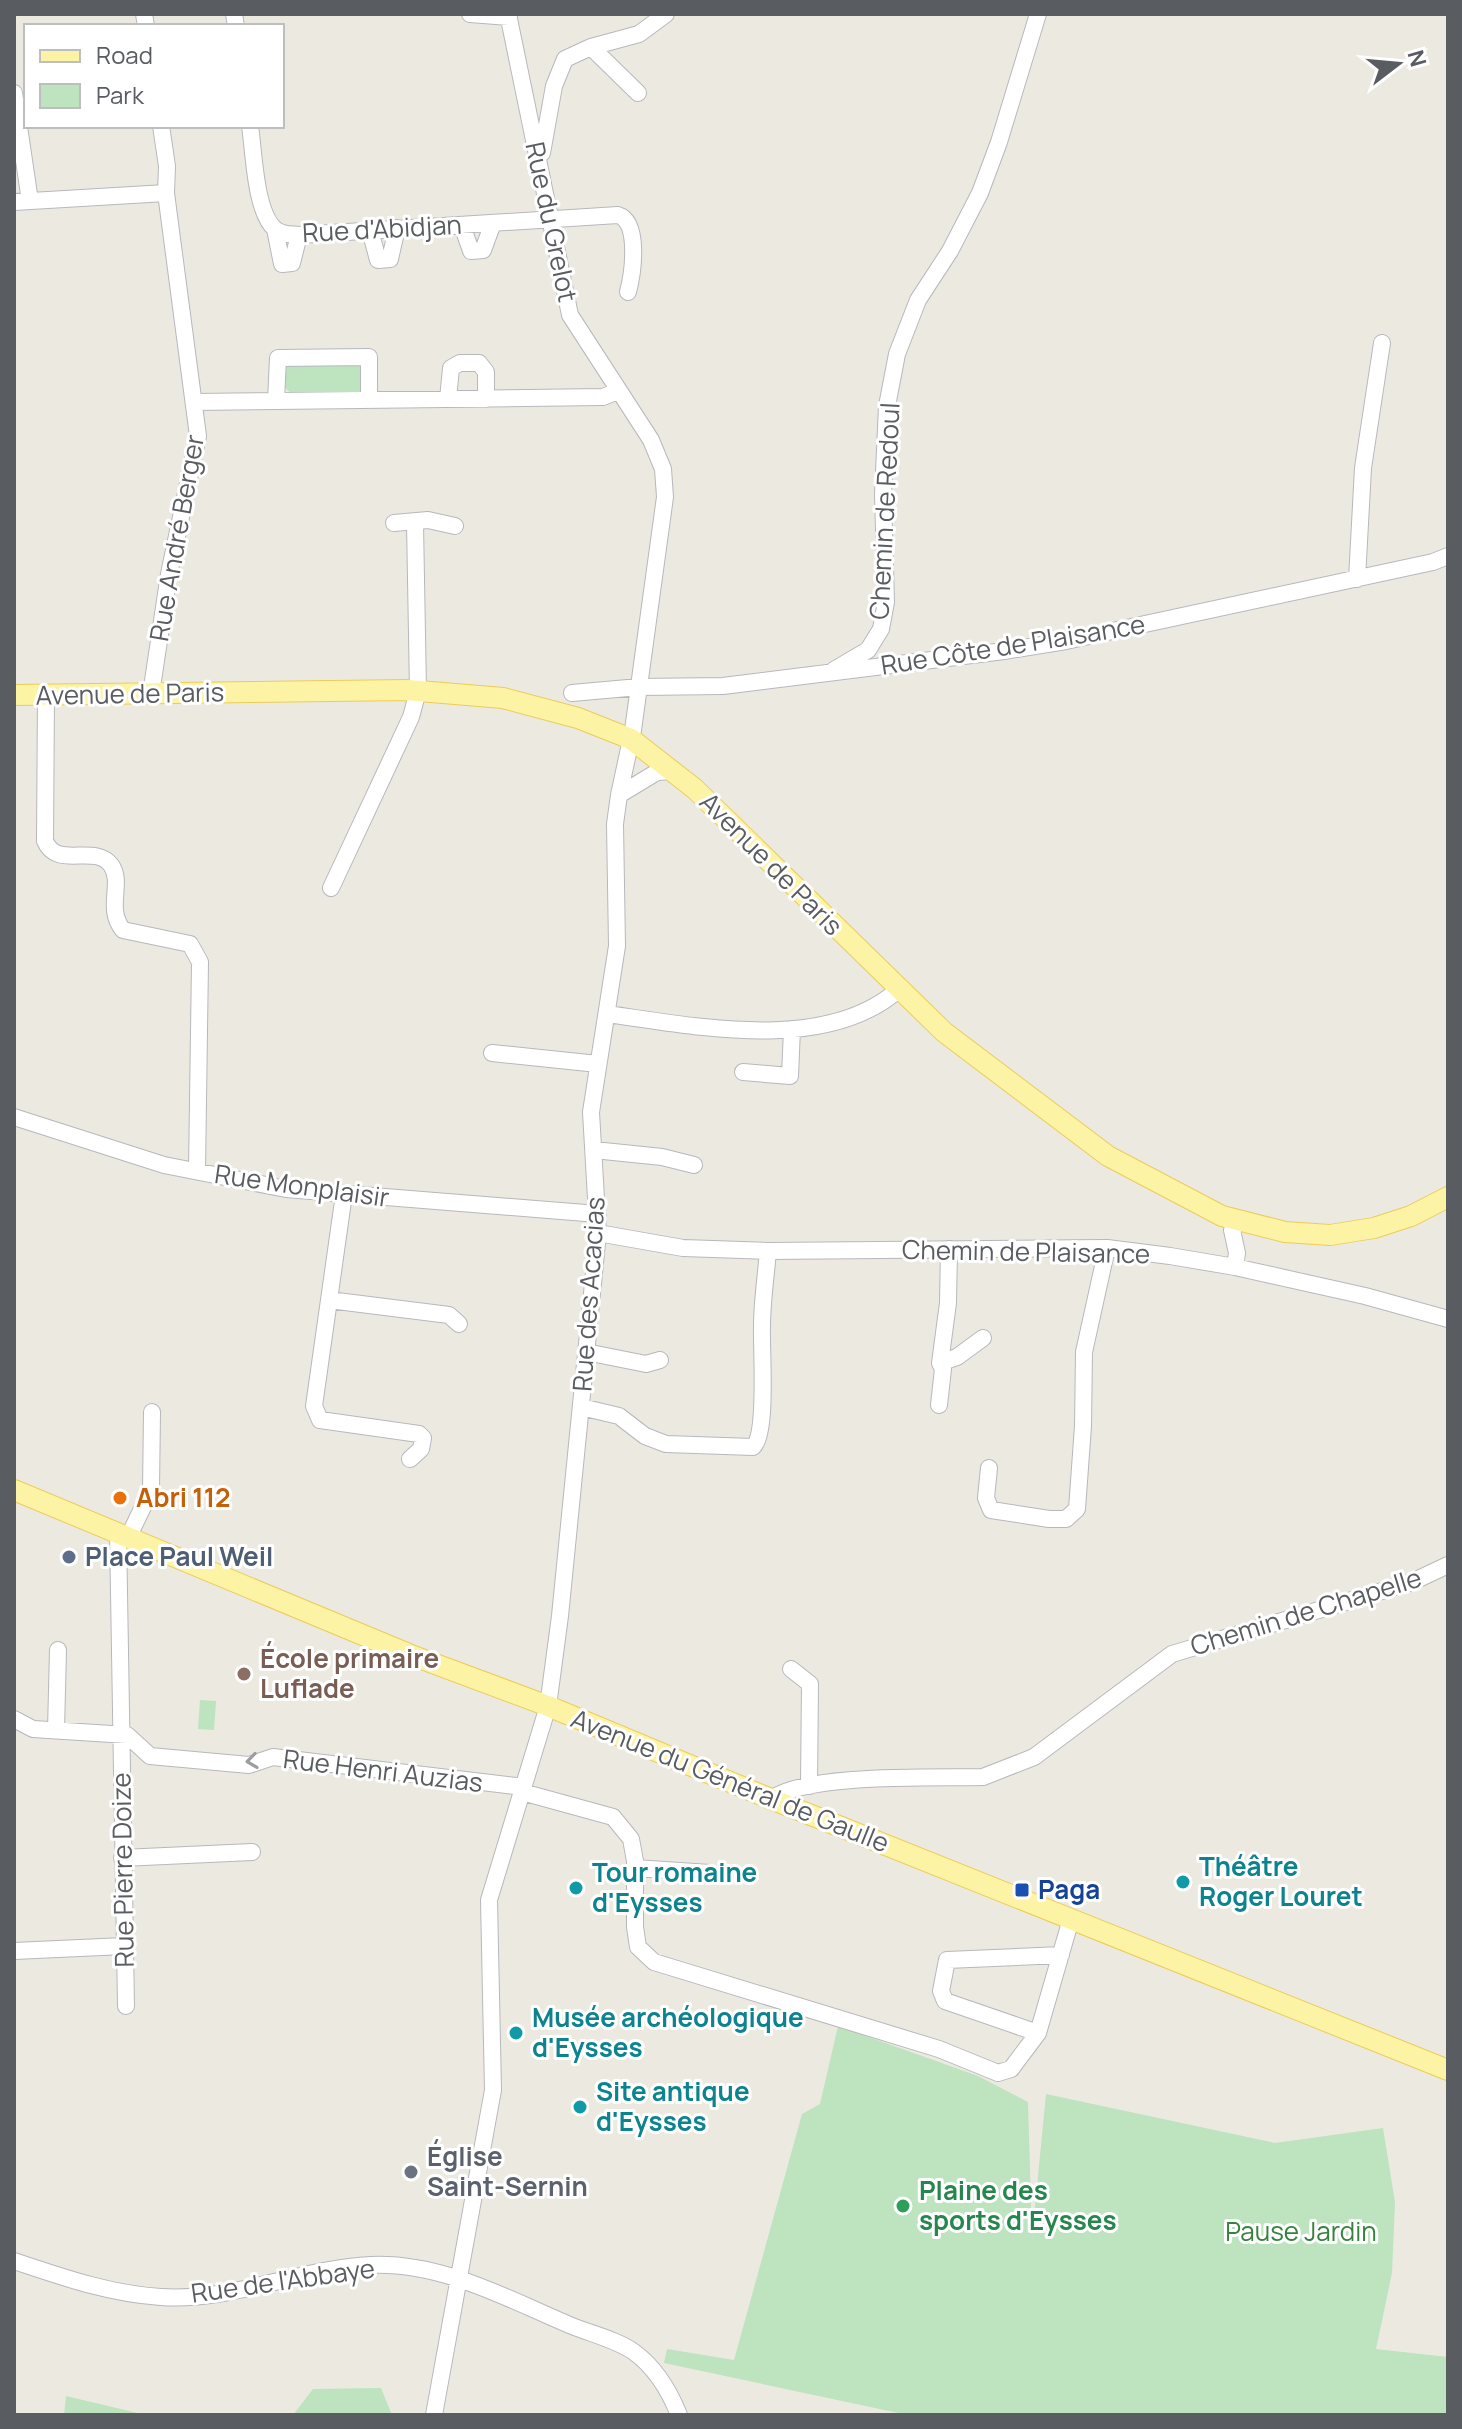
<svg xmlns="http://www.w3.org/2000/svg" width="1462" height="2429" font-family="Manrope,sans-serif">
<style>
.green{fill:#bde3bf}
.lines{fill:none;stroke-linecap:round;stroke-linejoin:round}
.minor-casing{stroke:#b6b8bd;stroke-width:18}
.major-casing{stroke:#eccc59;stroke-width:22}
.minor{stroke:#fff;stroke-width:16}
.major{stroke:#fcf3a5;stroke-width:20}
.oneway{stroke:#9b9da0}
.food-dot{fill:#e8710a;stroke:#fff;stroke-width:3}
.service-dot{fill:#5c6f8a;stroke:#fff;stroke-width:3}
.education-dot{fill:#8d6e63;stroke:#fff;stroke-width:3}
.culture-dot{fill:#0f9aa8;stroke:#fff;stroke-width:3}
.transit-dot{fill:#1a4fb4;stroke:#fff;stroke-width:3}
.worship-dot{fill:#6b7280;stroke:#fff;stroke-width:3}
.leisure-dot{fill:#2e9e5b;stroke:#fff;stroke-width:3}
.labels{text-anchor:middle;stroke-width:6;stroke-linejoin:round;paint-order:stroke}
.street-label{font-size:26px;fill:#595c61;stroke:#fff}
.food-label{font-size:26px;font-weight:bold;fill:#c56008;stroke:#fff;text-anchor:start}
.service-label{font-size:26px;font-weight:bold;fill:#4e5e75;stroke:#fff;text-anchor:start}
.education-label{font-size:26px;font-weight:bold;fill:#785e54;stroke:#fff;text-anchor:start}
.culture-label{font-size:26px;font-weight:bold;fill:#0d838f;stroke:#fff;text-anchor:start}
.transit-label{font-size:26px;font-weight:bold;fill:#164399;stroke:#fff;text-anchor:start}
.worship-label{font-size:26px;font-weight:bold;fill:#5b616d;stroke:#fff;text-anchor:start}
.leisure-label{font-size:26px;font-weight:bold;fill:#27864d;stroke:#fff;text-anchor:start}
.park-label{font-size:26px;fill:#37823f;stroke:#fff}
</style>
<rect width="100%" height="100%" fill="#eceae0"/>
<path class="green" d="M287,364H359L364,369L365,387L357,394H292L282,385V371Z
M200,1700L216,1701L214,1730L198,1729Z
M838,2026L978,2076L1028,2102L1032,2237L1046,2094L1275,2143L1383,2128L1395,2202L1392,2273L1376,2349L1448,2357L1446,2415H908L664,2363L667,2349L734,2360L802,2114L820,2104Z
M381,2388L392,2415H293L313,2389Z
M66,2396L146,2415H64Z"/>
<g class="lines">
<g class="minor-casing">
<path id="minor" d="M144,14L146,26
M234,14L236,26
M470,14L509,17
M591,47L638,93
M14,93L30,201
M250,126C254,152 255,212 275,229C282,235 291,234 299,235L618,215C640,222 633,273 628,292
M542,153L554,86L565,59L591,47L639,34L666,14
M14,202L166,193L167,166L161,126
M462,225L471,251L483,250L493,223
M275,229L282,264L292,263L299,235
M370,230L378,260L390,259L397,228
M448,399L451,368L460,363H479L486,372V399
M276,401L278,358L369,357V400
M194,402L603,397L618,391
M394,523L428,520L455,526
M1357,579L1363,468L1382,343
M834,670L868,650L881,629L886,602L883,494L887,406L897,354L918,300L950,251L980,193L999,142L1038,14
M572,693L639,687L723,686L1004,651L1066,641L1433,562L1448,556
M151,694L169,574L198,436L166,193
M46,695L45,841C57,870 94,843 111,865C124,883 105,908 123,930L190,944L200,962L197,1171
M619,795L657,772L673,771
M331,888L411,717L418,691L415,523
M607,1014C695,1026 827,1054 899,989
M492,1053L598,1064
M743,1072L790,1076L792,1029
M14,1117L164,1165L286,1189L598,1214
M594,1150L662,1157L694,1165
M344,1194L329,1300L449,1315L459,1324
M598,1233L683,1248L768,1251L1107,1248L1170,1256L1235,1267L1365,1296L1448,1319
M949,1249L948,1303L940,1363L957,1357L983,1338
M1235,1267L1237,1253L1232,1230L1238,1222
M329,1300L314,1406L320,1420L419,1434L423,1438L421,1449L410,1459
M586,1352L646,1364L660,1360
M939,1405L943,1369L940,1363
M581,1407L619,1416L645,1436L666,1444L753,1447C768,1434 761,1349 762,1326C762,1301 766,1276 768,1251
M989,1468L986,1498L991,1510L1049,1519H1066L1077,1509L1083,1426L1084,1352L1107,1248
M118,1533L126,2006
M128,1538L151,1490L152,1412
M791,1669L810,1684L809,1786
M14,1719L33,1729L127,1735L150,1756L249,1765L273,1757L524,1787
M56,1730L58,1650
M522,1792L613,1817L631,1839L635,1861V1927L638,1947L654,1962L939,2049L998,2073L1011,2069L1038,2033L1071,1919
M771,1799C808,1773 934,1778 983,1777L1034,1757L1172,1654L1412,1582L1448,1565
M122,1858L252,1852
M635,1868L710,1873
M14,1951L124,1946
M1038,2033L945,2001L941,1991L947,1960L1061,1955
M14,2261C62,2277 110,2294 161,2297C232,2302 301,2268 371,2265C442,2262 508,2299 572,2326C592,2334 617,2340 634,2352C656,2368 669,2390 679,2415
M434,2415L493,2090L489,1900L548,1706L560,1616L598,1233L591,1112L617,946L615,824L619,795L633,730L665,497L663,469L651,440L570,315L508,14"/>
</g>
<g class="major-casing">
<path id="major" d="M14,695L407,690L503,698L578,718L631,739L695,789L944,1032L1108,1156L1222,1216L1285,1232L1330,1235L1374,1228L1411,1216L1448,1197
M14,1490L411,1655L548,1706L771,1799L1448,2070"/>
</g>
<use href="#minor" class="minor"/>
<use href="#major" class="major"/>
</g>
<defs><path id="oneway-chevron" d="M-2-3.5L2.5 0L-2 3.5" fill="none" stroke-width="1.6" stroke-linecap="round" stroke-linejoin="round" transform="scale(2)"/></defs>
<use class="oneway" href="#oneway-chevron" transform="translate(252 1761) rotate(172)"/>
<circle class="food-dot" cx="120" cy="1498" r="8"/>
<circle class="service-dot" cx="69" cy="1557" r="8"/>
<circle class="education-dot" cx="244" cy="1674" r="8"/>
<g class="culture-dot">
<circle cx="1183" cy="1882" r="8"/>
<circle cx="576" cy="1888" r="8"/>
<circle cx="516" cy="2033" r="8"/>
<circle cx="580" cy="2107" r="8"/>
</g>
<rect class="transit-dot" x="1014" y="1882" width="16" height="16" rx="4"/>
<circle class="worship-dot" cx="411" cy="2172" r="8"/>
<circle class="leisure-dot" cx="903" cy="2206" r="8"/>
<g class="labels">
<g class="street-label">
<text transform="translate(551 222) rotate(78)" y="9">Rue du Grelot</text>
<text transform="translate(382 229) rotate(-3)" y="9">Rue d'Abidjan</text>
<text transform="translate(885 511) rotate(-87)" y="9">Chemin de Redoul</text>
<text transform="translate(177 538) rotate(-80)" y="9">Rue André Berger</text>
<text transform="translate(1013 645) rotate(-9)" y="9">Rue Côte de Plaisance</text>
<text transform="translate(130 694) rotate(-1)" y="9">Avenue de Paris</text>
<text transform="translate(771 864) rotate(45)" y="9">Avenue de Paris</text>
<text transform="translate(302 1186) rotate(8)" y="9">Rue Monplaisir</text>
<text transform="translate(1026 1252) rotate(1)" y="9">Chemin de Plaisance</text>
<text transform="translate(589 1294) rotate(-86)" y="9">Rue des Acacias</text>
<text transform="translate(1306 1612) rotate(-17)" y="9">Chemin de Chapelle</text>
<text transform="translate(383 1771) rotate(7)" y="9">Rue Henri Auzias</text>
<text transform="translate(730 1781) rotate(22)" y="9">Avenue du Général de Gaulle</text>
<text transform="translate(123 1870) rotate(-91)" y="9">Rue Pierre Doize</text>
<text transform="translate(283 2281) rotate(-8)" y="9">Rue de l'Abbaye</text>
</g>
<g class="food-label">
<text x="136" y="1507">Abri 112</text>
</g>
<g class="service-label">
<text x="85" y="1566">Place Paul Weil</text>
</g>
<g class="education-label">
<text x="260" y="1668">École primaire<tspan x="260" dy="30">Luflade</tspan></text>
</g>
<g class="culture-label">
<text x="1199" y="1876">Théâtre<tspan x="1199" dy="30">Roger Louret</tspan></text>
<text x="592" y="1882">Tour romaine<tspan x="592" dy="30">d'Eysses</tspan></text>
<text x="532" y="2027">Musée archéologique<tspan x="532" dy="30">d'Eysses</tspan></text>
<text x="596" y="2101">Site antique<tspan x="596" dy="30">d'Eysses</tspan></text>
</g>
<g class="transit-label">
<text x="1038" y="1899">Paga</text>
</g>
<g class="worship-label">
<text x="427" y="2166">Église<tspan x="427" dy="30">Saint-Sernin</tspan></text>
</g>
<g class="leisure-label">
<text x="919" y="2200">Plaine des<tspan x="919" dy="30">sports d'Eysses</tspan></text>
</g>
<g class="park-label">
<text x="1301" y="2241">Pause Jardin</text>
</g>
</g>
<rect width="1462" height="2429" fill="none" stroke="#595c61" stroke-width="32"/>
<rect x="24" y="24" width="260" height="104" fill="#ffffff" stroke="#bdbec0" stroke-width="2"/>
<rect x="40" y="50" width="40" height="12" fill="#fcf3a5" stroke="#bdbec0" stroke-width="2"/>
<text x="96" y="64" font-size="24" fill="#595c61">Road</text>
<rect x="40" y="84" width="40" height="24" fill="#bde3bf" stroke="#bdbec0" stroke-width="2"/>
<text x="96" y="104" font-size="24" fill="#595c61">Park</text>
<g transform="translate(1398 64) rotate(74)" stroke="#ffffff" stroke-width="6" paint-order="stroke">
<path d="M0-6L14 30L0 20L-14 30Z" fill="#595c61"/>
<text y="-12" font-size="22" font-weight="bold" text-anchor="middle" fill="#595c61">N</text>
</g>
</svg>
